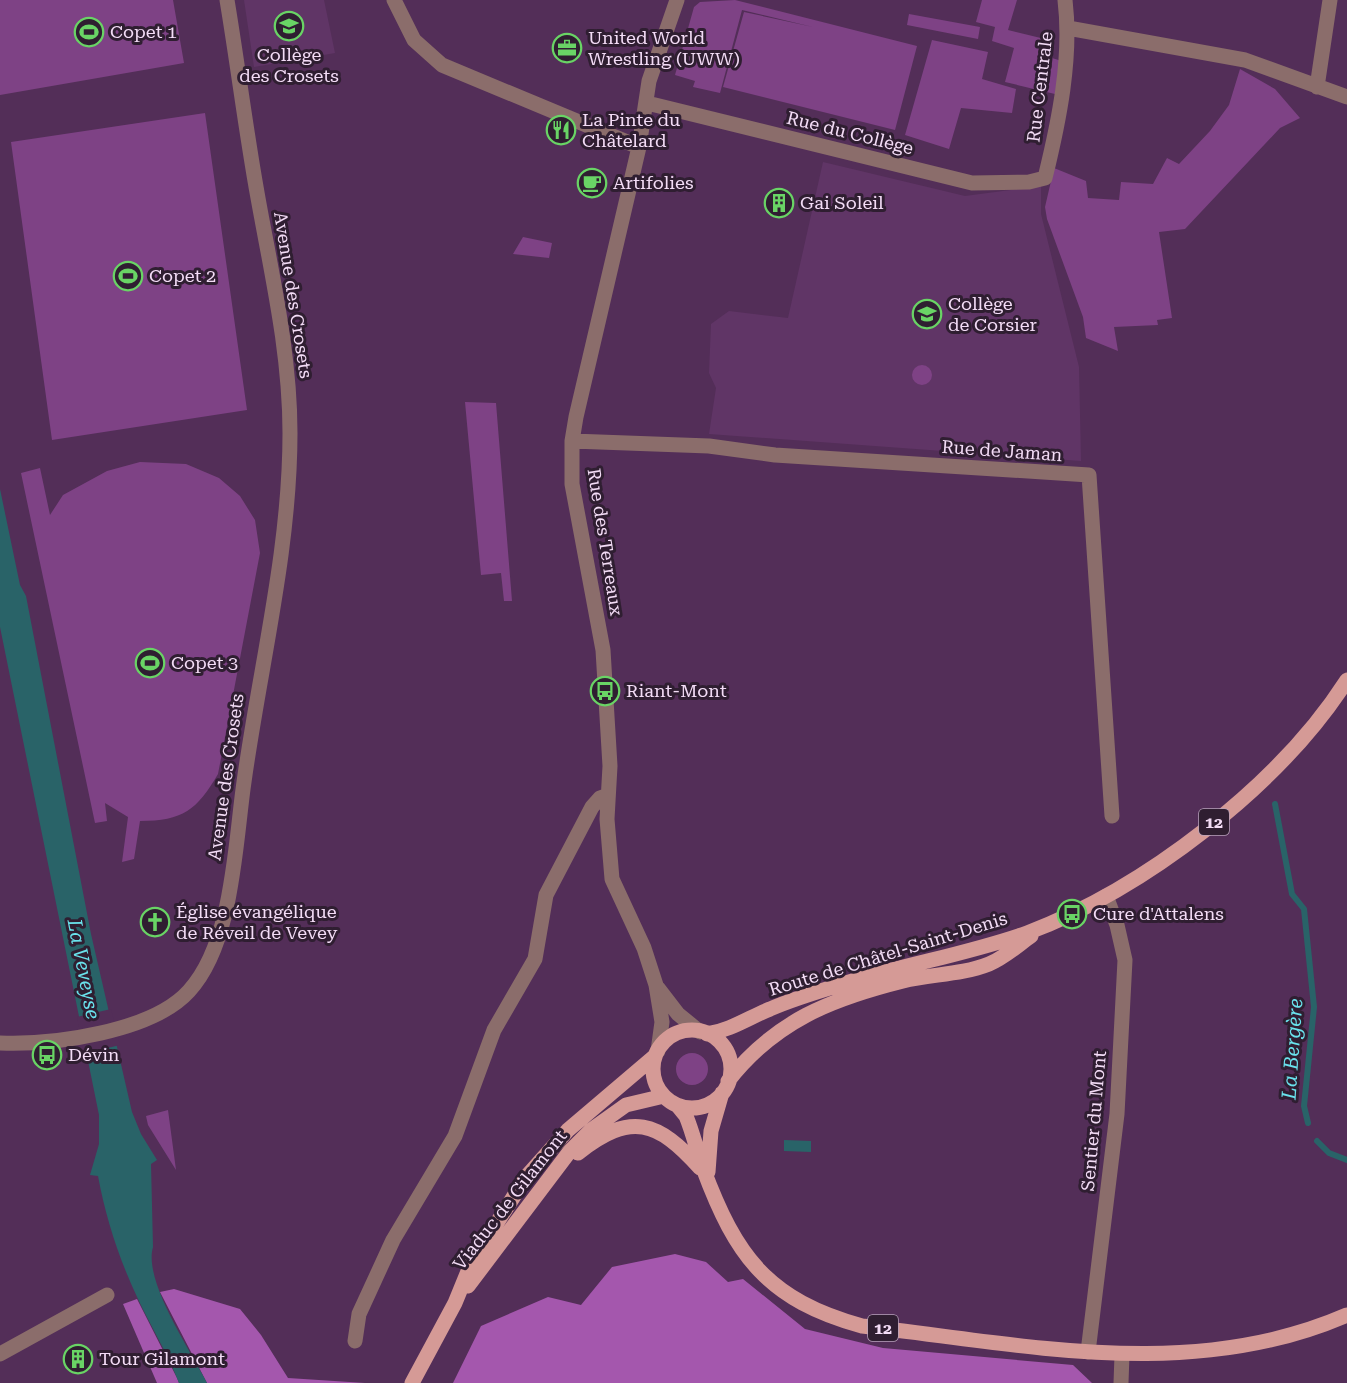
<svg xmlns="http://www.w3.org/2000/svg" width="1347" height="1383" font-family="'Roboto Serif',serif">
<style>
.built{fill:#603566}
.green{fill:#7e4285}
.forest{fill:#a457ad}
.water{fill:#296368}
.pier{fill:#532e58}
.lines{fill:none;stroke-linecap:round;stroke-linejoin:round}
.stream{stroke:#296368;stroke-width:6}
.minor{stroke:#8b6d6b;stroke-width:15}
.major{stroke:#d59a96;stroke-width:15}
.labels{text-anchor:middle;stroke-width:6;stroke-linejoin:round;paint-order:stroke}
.shield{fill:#2f1e31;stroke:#b8a3bb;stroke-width:1.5}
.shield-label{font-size:16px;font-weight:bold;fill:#f3dcf6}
.poi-label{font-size:18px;fill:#f3dcf6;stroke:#2f1e31;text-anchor:start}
.street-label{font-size:18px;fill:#f3dcf6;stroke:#2f1e31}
.water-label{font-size:20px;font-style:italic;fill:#6ae3ed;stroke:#2f1e31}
</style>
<rect width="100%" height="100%" fill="#532e58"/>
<path class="built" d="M244,0H324L335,53L254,67Z
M823,162L965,196L1041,186V214L1079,367L1081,461L709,434L716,388L709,373L711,324L729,311L788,318Z"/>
<path class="green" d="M0,0H173L184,63L0,95Z
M735,0L917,46L895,130L723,87L744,12L813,27L742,10L720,93L693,87L695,81L675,75L694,7L700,2Z
M982,0H1017L1008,30L1049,40L1045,56L1062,61L1055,94L1005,82L1014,48L992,41L995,27L976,22Z
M909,14L980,27L978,39L907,25Z
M932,40L988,52L982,79L1016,89L1012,113L961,108L949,149L905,135Z
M1240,69L1275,89L1300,118L1280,128L1185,229L1159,232L1172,318L1157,320L1158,325L1114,327L1118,351L1086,338L1083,317L1047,219L1045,207L1054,168L1086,181L1088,198L1119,200L1121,182L1153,184L1167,158L1179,164L1210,131L1229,105Z
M205,113L247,410L52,440L11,142Z
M523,237L552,243L549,258L513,254Z
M912 375a10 10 0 1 1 20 0a10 10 0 1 1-20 0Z
M465,402L496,403L512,601H504L501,573L481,575Z
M140,462L186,464L219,478L240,496L255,520L260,553L218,774C197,810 183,821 140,821L134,859L122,862L128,817L105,803L107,821L95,823L21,473L40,468L50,515L63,495L107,471Z
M676 1069a16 16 0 1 1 32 0a16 16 0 1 1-32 0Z
M168,1110L176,1170L148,1125L146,1116Z"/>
<path class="forest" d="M675,1254L706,1262L728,1282L743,1279L805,1329L883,1348L1073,1365L1092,1383H453L481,1326L548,1297L581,1305L612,1267Z
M174,1289L240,1309L261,1335L288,1378L365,1383H207L160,1292Z
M137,1299L177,1378L179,1383H157L123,1304Z"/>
<path class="water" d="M0,489L20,585L26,596L91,934L132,1112L141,1134L157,1160L151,1164L153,1247C143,1281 191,1351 207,1383H179C168,1354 151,1327 138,1299C119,1259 106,1219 98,1176L90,1175L99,1144V1115L0,627Z
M784,1140L811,1141V1152L784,1151Z"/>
<path class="pier" d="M111,1009L120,1045L84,1054L77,1017Z"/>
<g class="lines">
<path class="stream" d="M1275,804L1292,894L1304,909L1314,1007L1304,1106L1308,1123
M1317,1141L1329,1153L1347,1160"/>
<path class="minor" d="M394,0L414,40L442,65L639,147
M1068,28L1245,60L1347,97
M1317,87L1330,0
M647,103L972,183L1029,182L1045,178C1059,121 1072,58 1065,0
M572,441L709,446L775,455L1089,475L1112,816
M658,988L678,1014L700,1032
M0,1043C53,1045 152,1032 189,991C233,943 235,844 244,782C260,666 290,551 290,433C290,353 272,276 258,198C246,132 238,66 227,0
M658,1051L662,1022L656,985L644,948L612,879L607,819L610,766L603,650L572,484V441L576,417L639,147L649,81L677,0
M355,1341L359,1314L393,1240L455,1136L494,1030L535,959L546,895L592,807L600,798L608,795
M1088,1352L1117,1114L1125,960L1117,925L1106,896
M0,1354L107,1295
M1121,1383L1122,1355"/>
<path class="major" d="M653 1069a39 39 0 1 1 78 0a39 39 0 1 1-78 0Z
M707,1034C731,1030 748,1018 770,1009C797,997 827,989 856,980C912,963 971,953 1027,933C1144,889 1279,786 1347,680
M728,1081C775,1021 831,999 903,981C931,974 961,975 989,964C1004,958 1017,946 1031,936
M677,1105L686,1116C693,1133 697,1151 703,1168C736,1257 768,1300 862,1326C1024,1344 1191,1383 1347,1315
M578,1153C631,1111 658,1121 700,1168
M708,1172L711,1131L722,1093
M468,1286L570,1151L591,1130L626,1105L664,1096
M412,1383L455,1303L471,1264L526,1177L568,1130L655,1056"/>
</g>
<defs>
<g id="school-ring" transform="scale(1.5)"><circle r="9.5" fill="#2f1e31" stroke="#69d465" stroke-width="1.5"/><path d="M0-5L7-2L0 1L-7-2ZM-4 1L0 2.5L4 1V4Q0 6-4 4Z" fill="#69d465"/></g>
<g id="stadium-ring" transform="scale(1.5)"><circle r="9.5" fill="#2f1e31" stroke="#69d465" stroke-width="1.5"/><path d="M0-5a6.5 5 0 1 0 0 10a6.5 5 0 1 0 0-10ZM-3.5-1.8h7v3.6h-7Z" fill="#69d465"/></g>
<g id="office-ring" transform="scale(1.5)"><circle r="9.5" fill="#2f1e31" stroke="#69d465" stroke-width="1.5"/><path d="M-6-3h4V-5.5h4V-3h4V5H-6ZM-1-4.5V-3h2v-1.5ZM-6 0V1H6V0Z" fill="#69d465"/></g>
<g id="restaurant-ring" transform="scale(1.5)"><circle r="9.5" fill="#2f1e31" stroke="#69d465" stroke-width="1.5"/><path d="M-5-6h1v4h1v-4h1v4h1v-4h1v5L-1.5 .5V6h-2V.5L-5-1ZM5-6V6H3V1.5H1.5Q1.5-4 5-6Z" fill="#69d465"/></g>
<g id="cafe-ring" transform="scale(1.5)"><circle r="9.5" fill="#2f1e31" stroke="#69d465" stroke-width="1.5"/><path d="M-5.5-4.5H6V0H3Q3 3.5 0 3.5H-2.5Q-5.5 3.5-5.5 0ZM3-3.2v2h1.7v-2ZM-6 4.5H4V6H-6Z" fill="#69d465"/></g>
<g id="building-ring" transform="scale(1.5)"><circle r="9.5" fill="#2f1e31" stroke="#69d465" stroke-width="1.5"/><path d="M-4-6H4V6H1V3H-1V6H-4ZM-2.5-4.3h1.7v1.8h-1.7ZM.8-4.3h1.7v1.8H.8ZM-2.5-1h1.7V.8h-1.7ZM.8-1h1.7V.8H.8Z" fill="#69d465"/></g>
<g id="bus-ring" transform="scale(1.5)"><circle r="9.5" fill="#2f1e31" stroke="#69d465" stroke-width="1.5"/><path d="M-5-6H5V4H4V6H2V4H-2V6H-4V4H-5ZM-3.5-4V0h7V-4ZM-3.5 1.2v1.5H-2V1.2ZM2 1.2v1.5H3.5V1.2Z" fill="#69d465"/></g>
<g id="church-ring" transform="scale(1.5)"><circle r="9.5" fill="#2f1e31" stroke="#69d465" stroke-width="1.5"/><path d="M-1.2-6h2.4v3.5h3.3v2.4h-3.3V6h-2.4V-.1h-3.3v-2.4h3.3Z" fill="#69d465"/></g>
</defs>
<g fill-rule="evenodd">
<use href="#school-ring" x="289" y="26"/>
<use href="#stadium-ring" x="89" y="32"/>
<use href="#office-ring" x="567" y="48"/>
<use href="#restaurant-ring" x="561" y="130"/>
<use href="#cafe-ring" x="592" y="183"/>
<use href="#building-ring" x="779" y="203"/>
<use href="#stadium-ring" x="128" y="276"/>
<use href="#school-ring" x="927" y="314"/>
<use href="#stadium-ring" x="150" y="663"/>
<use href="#bus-ring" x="605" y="691"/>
<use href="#bus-ring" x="1072" y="914"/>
<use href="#church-ring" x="155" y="922"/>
<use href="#bus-ring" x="47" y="1055"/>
<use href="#building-ring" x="78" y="1359"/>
</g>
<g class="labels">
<g class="shield">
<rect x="1199" y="809" width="30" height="26" rx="4.5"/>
<rect x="868" y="1315" width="30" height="26" rx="4.5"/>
</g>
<g class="shield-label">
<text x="1214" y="828">12</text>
<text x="883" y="1334">12</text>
</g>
<g class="poi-label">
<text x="110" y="38">Copet 1</text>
<text x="588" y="44">United World<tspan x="588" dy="21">Wrestling (UWW)</tspan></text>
<text x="289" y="61" text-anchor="middle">Collège<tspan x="289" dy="21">des Crosets</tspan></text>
<text x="582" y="126">La Pinte du<tspan x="582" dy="21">Châtelard</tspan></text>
<text x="613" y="189">Artifolies</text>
<text x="800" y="209">Gai Soleil</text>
<text x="149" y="282">Copet 2</text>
<text x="948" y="310">Collège<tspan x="948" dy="21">de Corsier</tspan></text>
<text x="171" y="669">Copet 3</text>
<text x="626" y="697">Riant-Mont</text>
<text x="176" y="918">Église évangélique<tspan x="176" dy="21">de Réveil de Vevey</tspan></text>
<text x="1093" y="920">Cure d'Attalens</text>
<text x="68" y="1061">Dévin</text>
<text x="99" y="1365">Tour Gilamont</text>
</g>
<g class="street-label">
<text transform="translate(1040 87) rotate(-83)" y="6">Rue Centrale</text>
<text transform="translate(850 133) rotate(14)" y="6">Rue du Collège</text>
<text transform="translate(293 295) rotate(81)" y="6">Avenue des Crosets</text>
<text transform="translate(1002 451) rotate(4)" y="6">Rue de Jaman</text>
<text transform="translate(605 542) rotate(81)" y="6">Rue des Terreaux</text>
<text transform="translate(226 777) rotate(-82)" y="6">Avenue des Crosets</text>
<text transform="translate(888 954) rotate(-17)" y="6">Route de Châtel-Saint-Denis</text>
<text transform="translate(1094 1121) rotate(-85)" y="6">Sentier du Mont</text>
<text transform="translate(510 1200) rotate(-52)" y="6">Viaduc de Gilamont</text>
</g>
<g class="water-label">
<text transform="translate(84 969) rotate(79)" y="7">La Veveyse</text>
<text transform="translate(1292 1049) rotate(-86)" y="7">La Bergère</text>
</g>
</g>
</svg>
